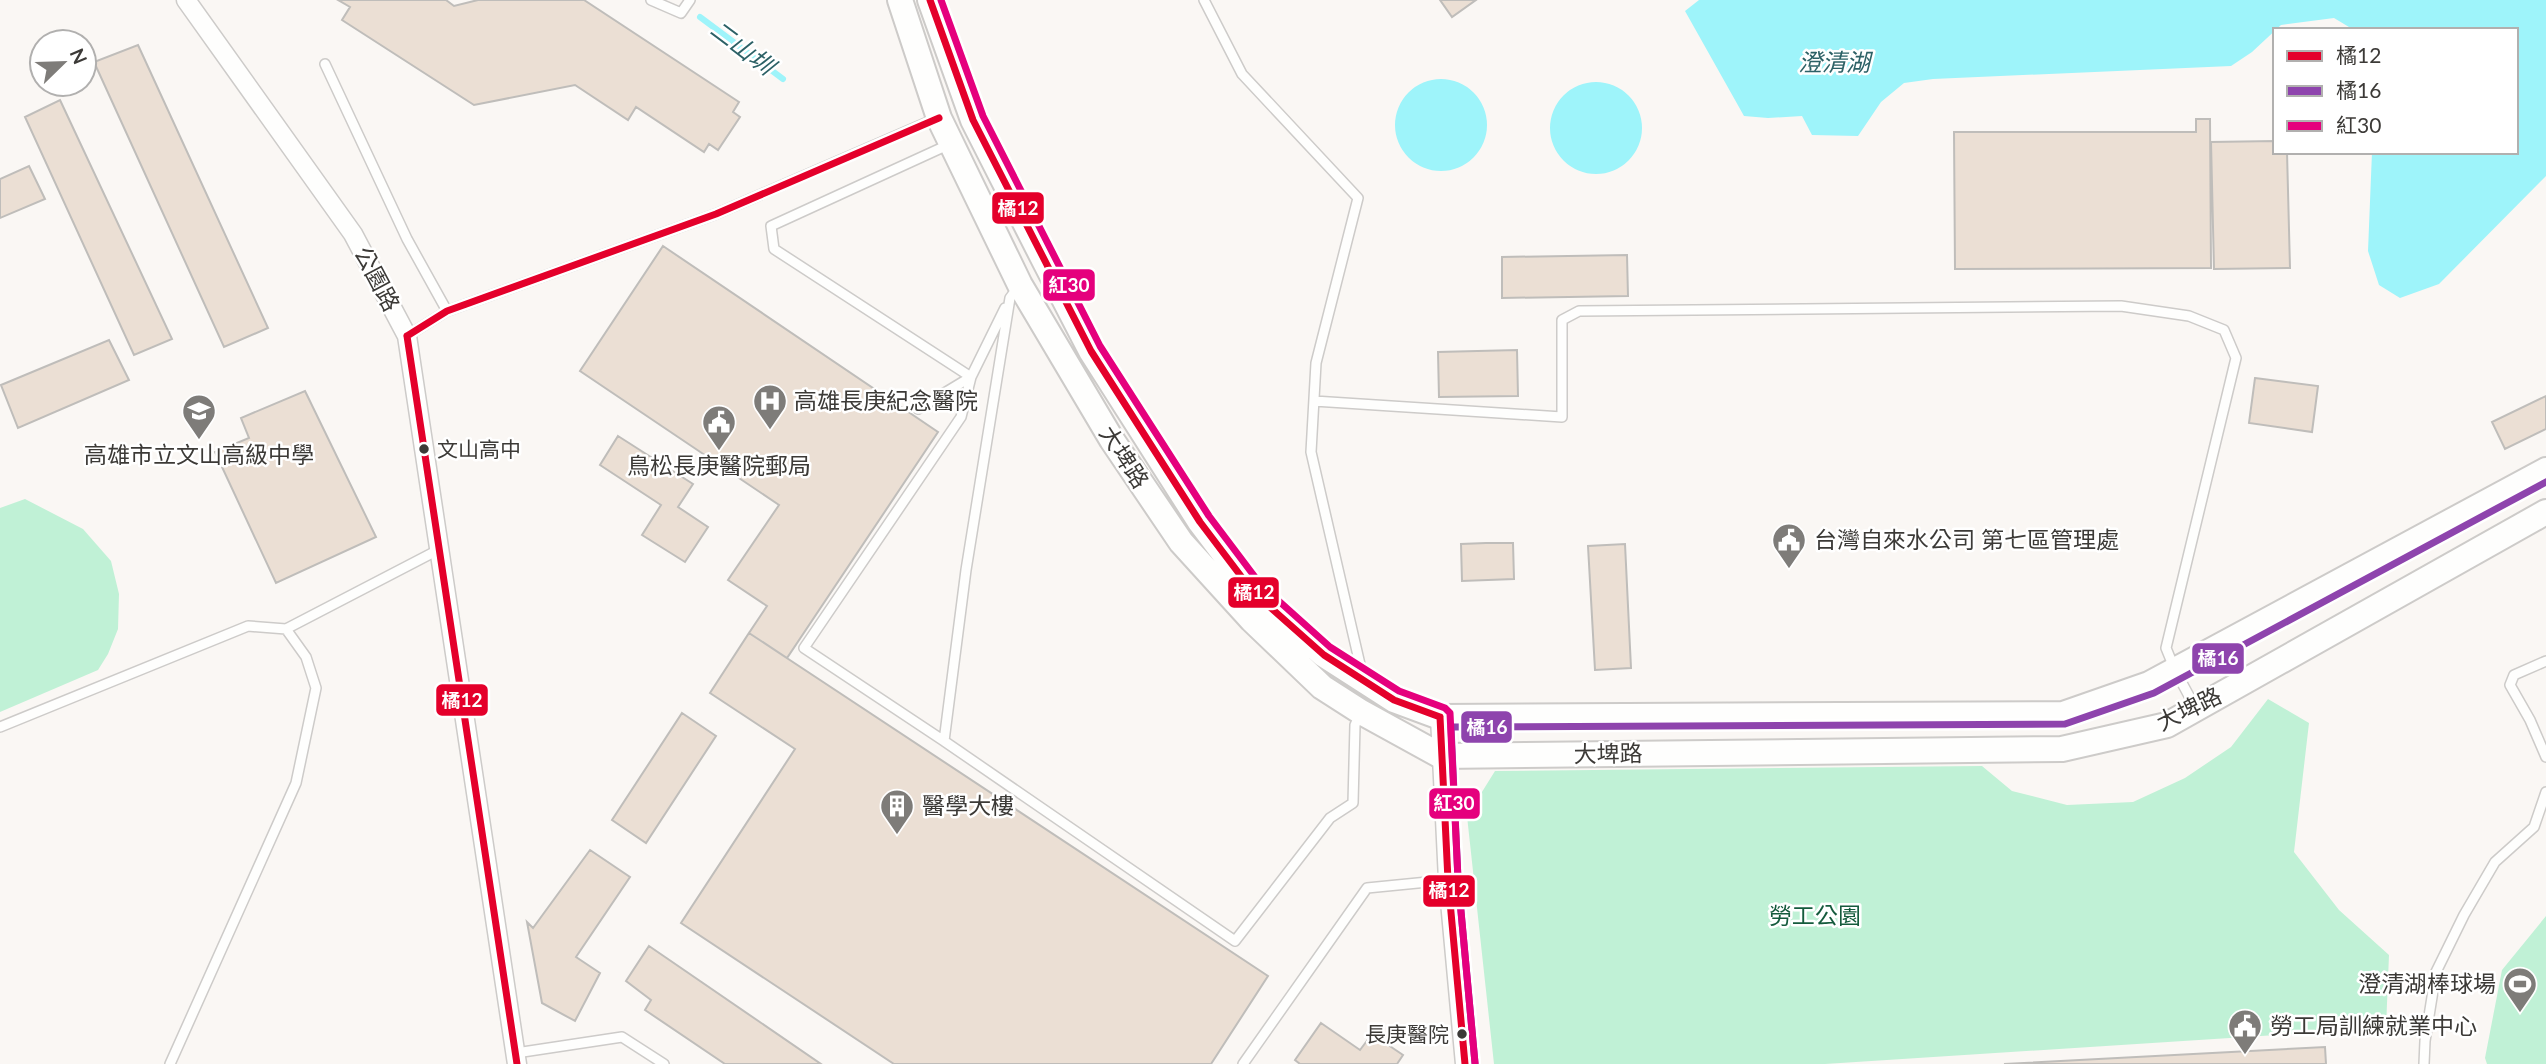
<svg xmlns="http://www.w3.org/2000/svg" width="2546" height="1064" font-family="Lato,'Noto Sans TC',sans-serif">
<style>
.green{fill:#c0f1d6}
.water{fill:#9ef4fa}
.lines{fill:none;stroke-linecap:round;stroke-linejoin:round}
.stream{stroke:#9ef4fa;stroke-width:6}
.building{fill:#ebdfd4;stroke:#bfbdba;stroke-width:2}
.lane-casing{stroke:#cdcbc9;stroke-width:12}
.street-casing{stroke:#cdcbc9;stroke-width:21}
.secondary-casing{stroke:#cdcbc9;stroke-width:28}
.lane{stroke:#fefefd;stroke-width:9}
.street{stroke:#fefefd;stroke-width:18}
.secondary{stroke:#fefefd;stroke-width:24}
.bus-1-casing{stroke:#fff;stroke-width:12}
.bus-2-casing{stroke:#fff;stroke-width:12}
.bus-3-casing{stroke:#fff;stroke-width:12}
.bus-1{stroke:#e4002b;stroke-width:7}
.bus-2{stroke:#8e44ad;stroke-width:7}
.bus-3{stroke:#e5007d;stroke-width:7}
.bus-dot{fill:#3c3a37;stroke:#fff;stroke-width:2.5}
.labels{text-anchor:middle;stroke-width:5;stroke-linejoin:round;paint-order:stroke}
.bus-label{font-size:21px;fill:#3c3a37;stroke:#fff;text-anchor:start}
.street-label{font-size:23px;fill:#3c3a37;stroke:#fff}
.poi-label{font-size:23px;fill:#3c3a37;stroke:#fff;text-anchor:start}
.park-label{font-size:23px;fill:#155b3d;stroke:#fff}
.water-label{font-size:24px;font-style:italic;fill:#2c6166;stroke:#fff}
.line-badge{stroke:#fff;stroke-width:2.5}
.badge-label{font-size:19px;text-anchor:middle;font-weight:bold;fill:#fff}
</style>
<rect width="100%" height="100%" fill="#faf7f4"/>
<path class="green" d="M25,499L83,529L111,561L119,594L118,629L108,654L98,670L0,712V508Z
M2268,699L2309,723L2294,852L2339,910L2389,955L2386,1028L1825,1064H1494L1467,816L1495,771L1982,766L2012,791L2067,805L2133,802L2185,778L2231,747Z
M2546,916V1064H2487L2485,1058L2502,970Z"/>
<path class="water" d="M1699,0H2546V176L2439,284L2400,298L2379,285L2368,251L2372,152H2516V30H2354L2334,18L2281,25L2252,52L2231,66L1933,79L1904,83L1881,102L1858,136L1812,135L1802,116L1768,118L1744,116L1685,11Z
M1395 125a46 46 0 1 1 92 0a46 46 0 1 1-92 0Z
M1550 128a46 46 0 1 1 92 0a46 46 0 1 1-92 0Z"/>
<g class="lines">
<path class="stream" d="M700,17L783,79"/>
</g>
<path class="building" d="M338,0H446L454,6L478,0H584L739,102L733,112L740,117L718,150L709,144L704,152L636,107L628,120L575,85L474,105L342,20L350,7Z
M1440,0H1476L1452,17Z
M138,45L268,328L224,347L94,62Z
M60,100L172,339L134,355L25,117Z
M2196,119H2210L2211,268L1955,269L1954,132H2196Z
M2275,141V152H2287L2290,268L2214,269L2211,142Z
M29,166L45,199L0,218V179Z
M663,246L938,432L787,658L749,633L767,606L728,580L779,505L580,371Z
M1627,255L1628,296L1502,298V257Z
M109,340L129,380L18,428L1,385Z
M1517,350L1518,396L1439,397L1438,352Z
M2255,378L2318,386L2312,432L2249,423Z
M305,391L376,537L276,583L215,452L249,438L241,418Z
M2546,396V429L2505,449L2492,422Z
M618,436L693,484L678,507L708,527L685,562L642,535L661,505L600,465Z
M1486,543H1513L1514,579L1462,581L1461,544Z
M1625,544L1631,668L1595,670L1588,546Z
M749,633L1268,976L1211,1064H894L681,923L795,749L710,693Z
M682,713L716,736L646,843L612,820Z
M590,850L630,877L576,957L600,973L575,1021L542,1003L527,922L533,928Z
M649,946L821,1064H725L645,1010L651,1000L626,981Z
M1321,1023L1360,1050L1372,1034L1403,1055L1397,1064H1300L1295,1060Z
M2325,1047L2326,1064H2004Z"/>
<g class="lines">
<g class="lane-casing">
<path id="lane" d="M651,0L681,13L690,0
M1204,0L1242,74L1358,198L1316,363L1311,452L1362,673
M325,64L407,239L447,311
M1019,286L1010,298L966,570L944,741L1235,941L1330,818L1353,803L1355,725L1360,714
M407,336L447,311L716,214L937,118
M1314,401L1562,417V320L1579,311L2121,306L2189,316L2224,330L2236,358L2166,648L2175,670L2195,707
M918,409L971,377L774,249L771,226L950,144
M2546,661L2514,675L2510,685L2530,720L2546,757
M0,727L248,626L286,629L440,549
M944,741L804,648L961,417L971,377L1005,308
M516,1053L622,1037L664,1064
M170,1064L296,783L316,688L306,657L286,629
M1243,1064L1367,888L1448,880
M2424,1064L2425,1041L2436,972L2464,915L2495,862L2534,827L2546,792"/>
</g>
<g class="street-casing">
<path id="street" d="M186,0L353,234L407,336L517,1064
M1440,717L1448,880L1465,1064"/>
</g>
<g class="secondary-casing">
<path id="secondary" d="M900,0L939,118L1020,285L1112,440L1181,542L1252,620L1322,687L1361,712L1441,756L2062,749L2167,725L2546,512
M930,0L973,120L1043,258L1091,351L1200,522L1253,592L1324,655L1394,700L1440,717L2063,714L2149,684L2546,470"/>
</g>
<use href="#lane" class="lane"/>
<use href="#street" class="street"/>
<use href="#secondary" class="secondary"/>
<g class="bus-1-casing">
<path id="bus-1" d="M930,0L973,120L1091,351L1200,522L1253,592L1324,655L1394,700L1440,717
M407,336L517,1064
M407,336L447,311L716,214L939,118
M1440,717L1448,880L1465,1064"/>
</g>
<g class="bus-2-casing">
<path id="bus-2" d="M1475,1063L1458,879L1451,727L2065,724L2154,693L2546,482"/>
</g>
<g class="bus-3-casing">
<path id="bus-3" d="M941,0L983,116L1100,346L1209,516L1261,585L1330,647L1399,691L1445,708L1450,713L1458,879L1475,1063"/>
</g>
<use href="#bus-1" class="bus-1"/>
<use href="#bus-2" class="bus-2"/>
<use href="#bus-3" class="bus-3"/>
</g>
<defs>
<g id="hospital-pin" transform="scale(1.75)"><path d="M0 17L-7.5 6A9.5 9.5 0 1 1 7.5 6Z" fill="#7e7c79" stroke="#fff"/><path d="M-5-5h3v3.5h4V-5h3V5h-3V1.5h-4V5h-3Z" fill="#fff"/></g>
<g id="school-pin" transform="scale(1.75)"><path d="M0 17L-7.5 6A9.5 9.5 0 1 1 7.5 6Z" fill="#7e7c79" stroke="#fff"/><path d="M0-5L7-2L0 1L-7-2ZM-4 1L0 2.5L4 1V4Q0 6-4 4Z" fill="#fff"/></g>
<g id="civic-pin" transform="scale(1.75)"><path d="M0 17L-7.5 6A9.5 9.5 0 1 1 7.5 6Z" fill="#7e7c79" stroke="#fff"/><path d="M-.6-6.5H3V-4.5H.6V-3L4-1V1h2V6H-6V1h2V-1L-.6-3ZM-1.2 2.5V6h2.4V2.5Z" fill="#fff"/></g>
<g id="building-pin" transform="scale(1.75)"><path d="M0 17L-7.5 6A9.5 9.5 0 1 1 7.5 6Z" fill="#7e7c79" stroke="#fff"/><path d="M-4-6H4V6H1V3H-1V6H-4ZM-2.5-4.3h1.7v1.8h-1.7ZM.8-4.3h1.7v1.8H.8ZM-2.5-1h1.7V.8h-1.7ZM.8-1h1.7V.8H.8Z" fill="#fff"/></g>
<g id="stadium-pin" transform="scale(1.75)"><path d="M0 17L-7.5 6A9.5 9.5 0 1 1 7.5 6Z" fill="#7e7c79" stroke="#fff"/><path d="M0-5a6.5 5 0 1 0 0 10a6.5 5 0 1 0 0-10ZM-3.5-1.8h7v3.6h-7Z" fill="#fff"/></g>
</defs>
<g fill-rule="evenodd">
<use href="#hospital-pin" x="770" y="401"/>
<use href="#school-pin" x="199" y="411"/>
<use href="#civic-pin" x="719" y="422"/>
<use href="#civic-pin" x="1789" y="540"/>
<use href="#building-pin" x="897" y="806"/>
<use href="#stadium-pin" x="2520" y="984"/>
<use href="#civic-pin" x="2245" y="1026"/>
</g>
<g class="bus-dot">
<circle cx="424" cy="449" r="6"/>
<circle cx="1462" cy="1034" r="6"/>
</g>
<g class="labels">
<g class="bus-label">
<text x="437" y="457">文山高中</text>
<text x="1449" y="1042" text-anchor="end">長庚醫院</text>
</g>
<g class="street-label">
<text transform="translate(377 279) rotate(62)" y="8">公園路</text>
<text transform="translate(1124 457) rotate(57)" y="8">大埤路</text>
<text transform="translate(2189 709) rotate(-26)" y="8">大埤路</text>
<text transform="translate(1608 754) rotate(-1)" y="8">大埤路</text>
</g>
<g class="poi-label">
<text x="794" y="409">高雄長庚紀念醫院</text>
<text x="199" y="463" text-anchor="middle">高雄市立文山高級中學</text>
<text x="719" y="474" text-anchor="middle">鳥松長庚醫院郵局</text>
<text x="1814" y="548">台灣自來水公司 第七區管理處</text>
<text x="922" y="814">醫學大樓</text>
<text x="2496" y="992" text-anchor="end">澄清湖棒球場</text>
<text x="2270" y="1034">勞工局訓練就業中心</text>
</g>
<g class="park-label">
<text x="1815" y="924">勞工公園</text>
</g>
<g class="water-label">
<text transform="translate(742 48) rotate(37)" y="8">二山圳</text>
<text x="1834" y="71">澄清湖</text>
</g>
</g>
<g class="line-badge">
<rect x="991" y="191" width="54" height="34" rx="7" fill="#e4002b"/>
<rect x="1042" y="268" width="54" height="34" rx="7" fill="#e5007d"/>
<rect x="1227" y="576" width="53" height="33" rx="7" fill="#e4002b"/>
<rect x="2191" y="642" width="54" height="33" rx="7" fill="#8e44ad"/>
<rect x="435" y="683" width="54" height="34" rx="7" fill="#e4002b"/>
<rect x="1460" y="710" width="53" height="34" rx="7" fill="#8e44ad"/>
<rect x="1428" y="787" width="53" height="33" rx="7" fill="#e5007d"/>
<rect x="1422" y="874" width="54" height="34" rx="7" fill="#e4002b"/>
</g>
<g class="badge-label">
<text x="1018" y="215">橘12</text>
<text x="1069" y="292">紅30</text>
<text x="1254" y="599">橘12</text>
<text x="2218" y="665">橘16</text>
<text x="462" y="707">橘12</text>
<text x="1487" y="734">橘16</text>
<text x="1454" y="810">紅30</text>
<text x="1449" y="897">橘12</text>
</g>
<rect x="2273" y="28" width="245" height="126" fill="#ffffff" stroke="#b1b0af" stroke-width="2"/>
<rect x="2287" y="51" width="35" height="10" fill="#e4002b" stroke="#b1b0af" stroke-width="2"/>
<text x="2336" y="63" font-size="21" fill="#3c3a37">橘12</text>
<rect x="2287" y="86" width="35" height="10" fill="#8e44ad" stroke="#b1b0af" stroke-width="2"/>
<text x="2336" y="98" font-size="21" fill="#3c3a37">橘16</text>
<rect x="2287" y="121" width="35" height="10" fill="#e5007d" stroke="#b1b0af" stroke-width="2"/>
<text x="2336" y="133" font-size="21" fill="#3c3a37">紅30</text>
<g transform="translate(63 63) rotate(67)"><circle r="33" fill="#ffffff" stroke="#b1b0af" stroke-width="2"/>
<path d="M0-5L12 26L0 18L-12 26Z" fill="#7e7c79"/>
<text y="-10" font-size="19" font-weight="bold" text-anchor="middle" fill="#3c3a37">N</text>
</g>
</svg>
